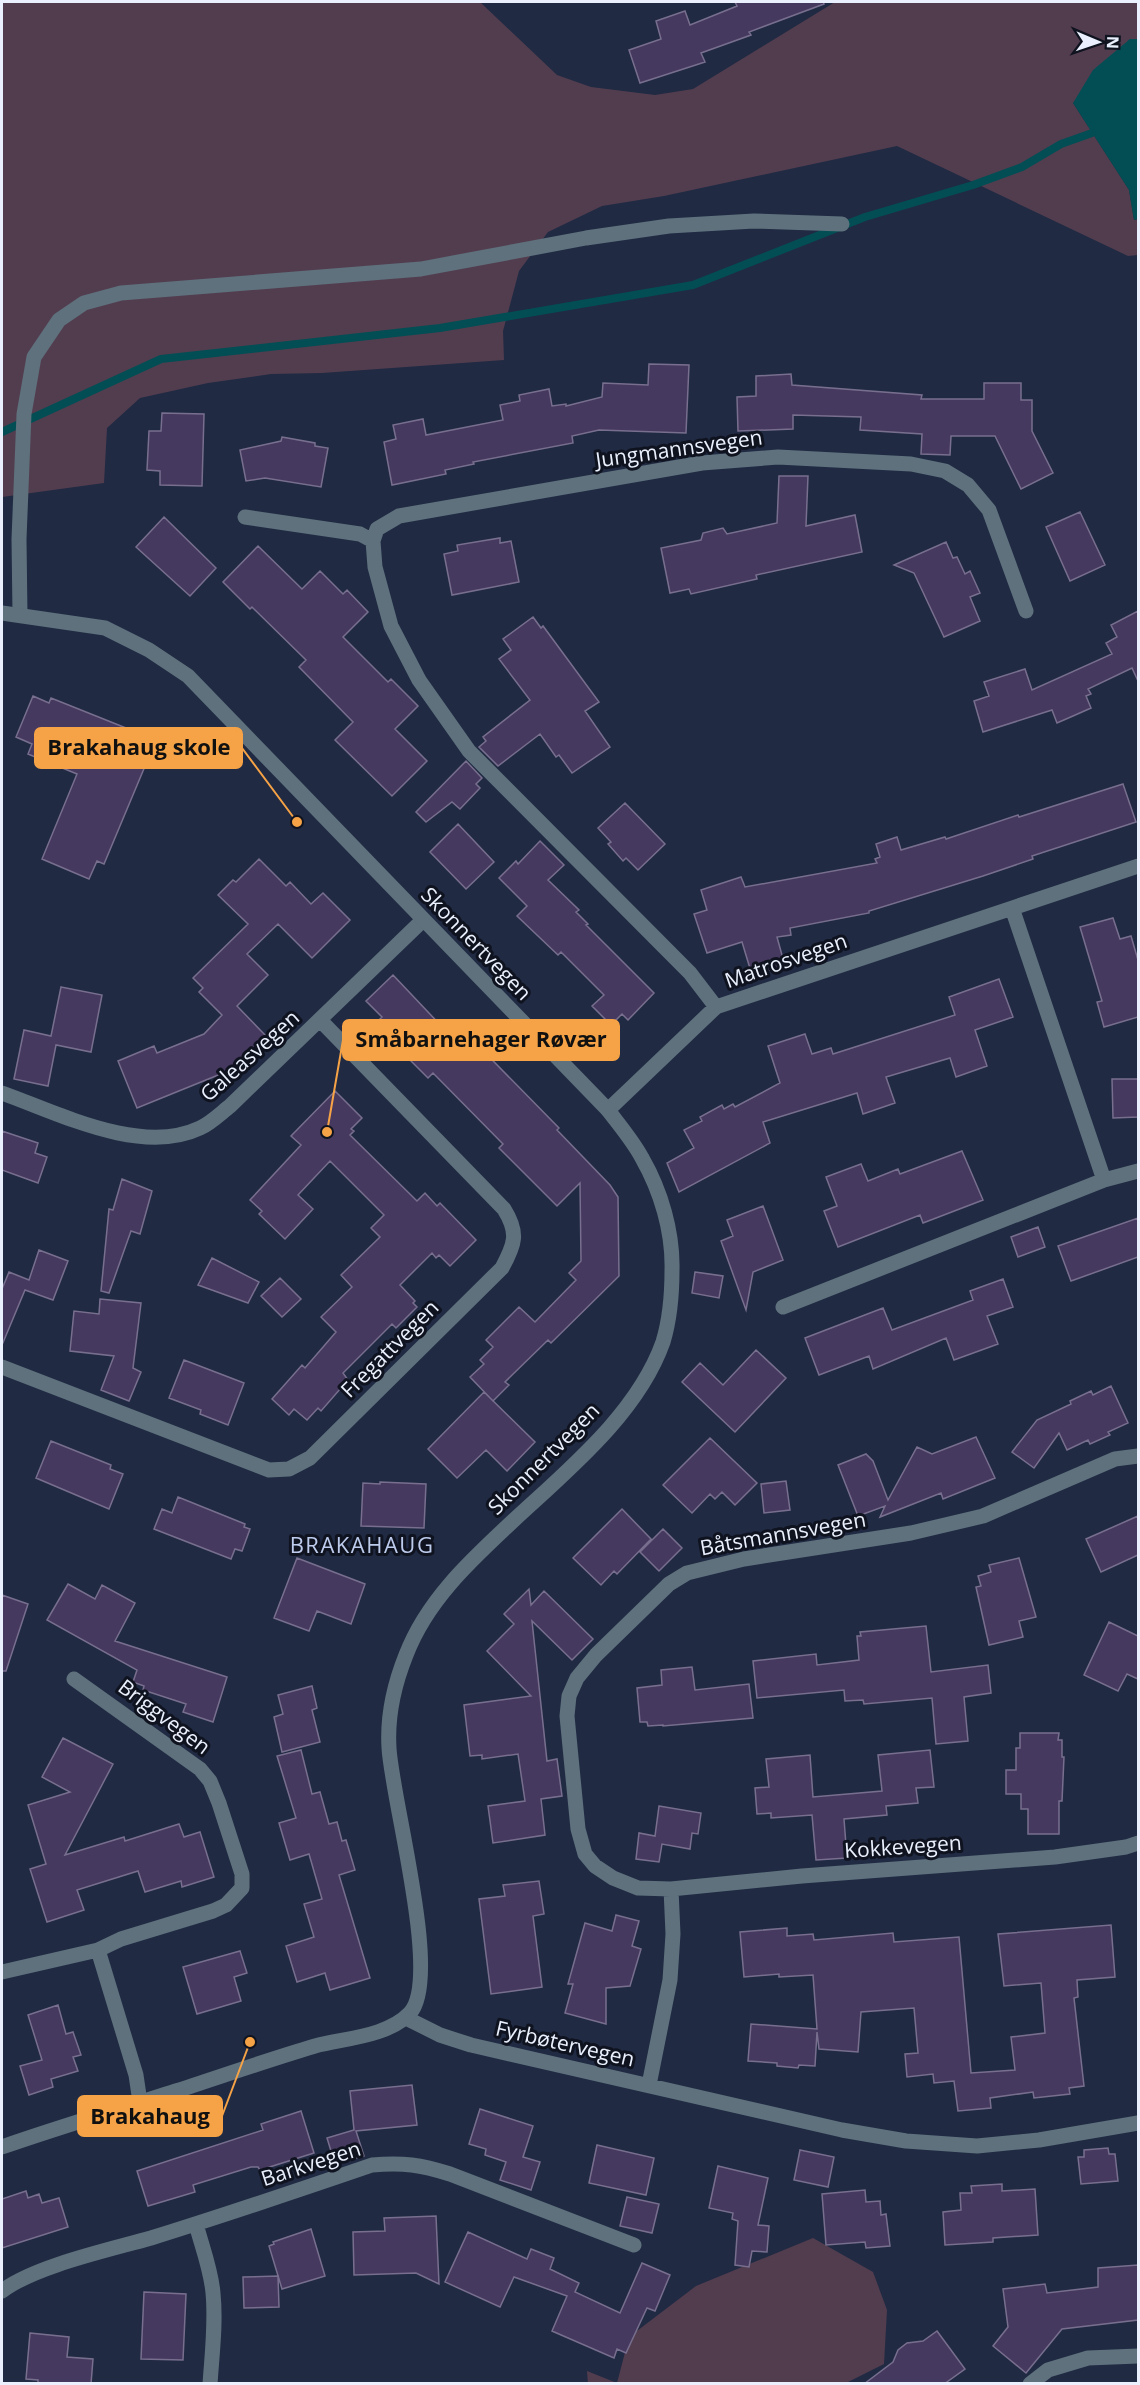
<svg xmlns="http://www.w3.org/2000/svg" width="1140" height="2385" font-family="'Open Sans',sans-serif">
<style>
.green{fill:#523d4f}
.water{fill:#034e54}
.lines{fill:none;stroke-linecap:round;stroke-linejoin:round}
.stream{stroke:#034e54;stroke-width:8}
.building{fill:#46395f;stroke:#786f8e;stroke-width:1.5}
.minor{stroke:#5e717d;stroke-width:15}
.tertiary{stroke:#5e717d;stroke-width:15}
.labels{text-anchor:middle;stroke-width:6;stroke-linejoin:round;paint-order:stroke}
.street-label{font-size:21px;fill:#eaf0fd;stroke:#0f131f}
.neighbourhood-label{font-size:22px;letter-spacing:1.5px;fill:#bdcbec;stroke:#0f131f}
.leader{fill:none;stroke:#f5a346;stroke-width:2}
.callout-dot{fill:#f5a346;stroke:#0f131f;stroke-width:2}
.callout{fill:#f5a346;stroke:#f5a346;stroke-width:2}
.callout-label{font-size:22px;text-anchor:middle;font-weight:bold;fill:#111}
</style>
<rect width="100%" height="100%" fill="#202a43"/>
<path class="green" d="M2,2H480L557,75L591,87L655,95L693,89L835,2H1138V39H1130L1073,103L1129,190L1134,220L1138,219V255L1128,256L897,146L664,196L602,206L548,232L519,271L503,331L504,360L322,373L271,374L208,383L140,398L107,428L104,483L2,497Z
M813,2238L873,2272L887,2310L884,2364L846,2383L588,2384L587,2371L617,2383L629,2337L696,2286Z"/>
<path class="water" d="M1130,39H1138V219L1134,220L1129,190L1073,103L1093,70Z"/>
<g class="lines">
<path class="stream" d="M2,432L161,359L440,328L693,285L865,217L973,185L1022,167L1061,144L1092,133"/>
</g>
<path class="building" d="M735,2H823L824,4L749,32L751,35L701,53L705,62L640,83L629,50L661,39L656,21L685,11L690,25L737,6Z
M649,364L689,365L686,433L599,430L572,436L573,443L473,462L474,464L445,470L446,474L392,485L384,442L396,439L393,425L423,419L426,435L503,420L500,405L520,401L519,395L549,389L552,406L566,404V406L602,397L603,383L648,385Z
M791,374L792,385L922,395L921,399H984V383H1021V400H1032V431L1053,473L1021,489L995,436H951L950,455L921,454L922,434L860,430L861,417L793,415V429L738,431L737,397L756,396V376Z
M162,413L204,414L202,486L160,485V471L147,470L149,431H161Z
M282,437L315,443V446L328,448L321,487L265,478L246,481L240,450L281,441Z
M779,476H808L806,526L855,515L862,552L756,575L757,579L691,594L689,589L670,593L661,548L701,540L703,533L723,528L727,534L777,523Z
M1080,512L1105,565L1070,581L1046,527Z
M164,517L216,568L190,596L136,547Z
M500,538V543L511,541L519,582L452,595L444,554L458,551L457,545Z
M946,542L953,558L957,557L965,574L970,571L980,593L970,597L980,621L944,637L914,573L894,565Z
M258,546L302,589L320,571L343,594L347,590L368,612L343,637L388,682L391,679L418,706L395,729L427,761L392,796L335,740L353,722L299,667L306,660L252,607L250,609L223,582Z
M1138,611V681L1132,668L1088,689L1091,694L1086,696L1091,708L1073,716L1057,723L1052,710L983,732L974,701L989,696L984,682L1025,669L1032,690L1112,654L1106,643L1117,637L1111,625Z
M533,617L541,628L543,626L599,702L585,711L610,747L572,773L559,755L556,757L540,734L498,766L479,747L486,741L483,737L530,700L499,659L511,650L503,639Z
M33,696L49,703L51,698L156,740L104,864L97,861L89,879L42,859L77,774L28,754L32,744L16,737Z
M466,761L482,778L476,784L480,788L460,809L452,802L426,822L416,812Z
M1123,784L1136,822L1032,856L1033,859L983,876L869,911V913L790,928L791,935L777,937L785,966L752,975L742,942L707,953L694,914L707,910L701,890L741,877L745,887L877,863L875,859L880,857L876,844L897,837L901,850L945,837L946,839L1018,815L1019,817Z
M625,803L665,844L638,870L626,858L623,861L608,844L611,842L598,828Z
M458,824L494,862L466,889L430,852Z
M540,841L564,865L548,880L579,910L576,912L588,924L586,925L654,993L628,1020L622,1014L611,1025L592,1006L604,995L561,952L558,955L517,916L527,906L499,878L516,861L518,864Z
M259,859L286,886L290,882L311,904L323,893L350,920L312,958L278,924L247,954L268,975L237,1006L266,1036L233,1069L137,1108L118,1061L154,1046L157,1053L204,1034L222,1015L199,992L203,988L193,978L248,924L218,895L233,880L236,882Z
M1113,918L1120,939L1131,936L1138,960V1017L1104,1027L1097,1002L1102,1001L1080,927Z
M393,975L446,1031L455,1022L559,1128L557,1130L610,1185L618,1197L619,1276L551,1343L548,1340L505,1382L509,1385L493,1401L470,1377L484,1364L480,1360L493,1347L486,1340L519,1307L535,1322L576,1280L569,1273L581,1261L580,1183L557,1206L499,1148L503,1144L433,1073L428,1078L403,1053L399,1057L371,1028L382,1017L366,1001Z
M999,979L1013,1017L975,1030L987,1066L956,1077L950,1058L886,1077L895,1103L863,1114L857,1093L763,1122L770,1143L679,1192L667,1163L694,1148L684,1130L702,1121L700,1117L722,1105L724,1109L733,1104L735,1107L780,1083L768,1046L805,1034L812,1054L831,1048L833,1054L955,1015L949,997Z
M61,987L102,995L91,1052L56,1045L48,1086L14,1079L24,1030L51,1036Z
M1112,1079H1138V1117L1113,1118Z
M335,1091L362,1118L351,1129L354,1131L350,1135L417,1201L425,1193L437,1206L440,1203L476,1240L450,1266L439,1255L436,1258L432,1253L400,1285L415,1301L413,1303L417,1307L396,1328L392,1324L343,1373L348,1380L321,1411L318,1408L307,1420L294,1409L289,1415L272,1399L302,1365L305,1368L336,1332L321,1317L352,1287L341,1275L380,1237L371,1228L384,1215L330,1161L298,1195L313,1209L285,1239L259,1214L262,1211L250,1200L301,1145L291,1136Z
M2,1131L38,1143L35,1153L47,1157L38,1183L2,1170Z
M962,1151L983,1200L923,1223L920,1215L838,1247L824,1211L837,1206L826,1177L861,1164L868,1181L898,1169L900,1174Z
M122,1179L152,1191L140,1234L131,1231L109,1293L101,1291L109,1209L113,1210Z
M763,1206L783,1260L753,1272L746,1310L721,1241L733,1236L727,1220Z
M1138,1218V1257L1071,1281L1058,1246Z
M1038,1227L1045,1247L1018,1257L1011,1237Z
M39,1250L68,1261L53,1300L25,1290L2,1345V1289L9,1272L29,1280Z
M212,1258L259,1282L248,1303L198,1285Z
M695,1272L723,1276L719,1298L692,1293Z
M280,1278L301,1299L282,1317L261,1296Z
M1003,1279L1013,1307L987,1316L998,1344L954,1360L946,1338L873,1369L869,1356L819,1375L805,1338L883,1308L892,1330L973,1300L970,1291Z
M100,1299L141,1303L133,1368L141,1372L129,1401L101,1390L114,1356L70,1351L74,1311L99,1314Z
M756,1350L786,1378L735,1432L682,1382L700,1363L723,1385Z
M184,1360L244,1383L228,1425L200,1414L201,1410L169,1398Z
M1111,1386L1128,1423L1108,1432L1110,1435L1090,1444L1088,1440L1067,1450L1059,1433L1034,1468L1012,1452L1037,1420L1071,1404L1070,1401L1091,1391L1093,1395Z
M484,1392L535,1442L507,1471L486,1450L457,1478L428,1449Z
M976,1437L995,1478L943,1499L941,1493L880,1517L885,1506L858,1516L838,1465L866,1454L873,1461L888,1500L917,1447L932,1454Z
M710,1438L757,1483L735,1505L722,1492L715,1499L710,1494L692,1513L663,1485Z
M51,1441L111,1465L110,1469L123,1474L109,1509L36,1478Z
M786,1481L790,1510L764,1513L761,1484Z
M380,1482L426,1484L424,1528L361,1526L363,1483L380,1484Z
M178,1497L245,1524L244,1527L250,1529L242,1551L235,1549L231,1559L154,1529L162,1509L172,1513Z
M622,1509L651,1539L617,1574L614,1571L601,1585L573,1558Z
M1138,1516V1555L1101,1572L1086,1539Z
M663,1529L682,1548L659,1571L640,1552Z
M297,1558L365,1584L351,1624L317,1611L309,1631L274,1618Z
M1019,1558L1036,1617L1019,1621L1023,1637L989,1645L976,1587L981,1586L978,1576L991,1572L989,1565Z
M68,1584L95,1599L102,1585L135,1603L115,1641L227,1677L213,1722L183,1712L186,1704L143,1690L144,1686L133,1682L137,1670L47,1620Z
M529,1589L531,1605L544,1591L593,1639L572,1660L532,1621L547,1761L557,1759L562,1796L541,1799L545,1835L493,1843L488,1806L525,1801L518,1754L482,1759V1755L470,1756L464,1705L531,1696L487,1651L514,1624L504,1614Z
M2,1595L28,1604L6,1671H2Z
M1109,1622L1138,1636V1679L1127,1674L1118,1691L1084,1675Z
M926,1626L931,1672L988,1665L991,1693L964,1697L968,1741L936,1744L932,1698L864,1704L863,1700L845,1701L844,1690L757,1698L753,1661L816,1654L817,1665L859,1660L857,1636H861L860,1632Z
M692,1667L695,1690L749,1684L753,1718L663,1726V1725L648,1726L647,1722H640L637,1688L662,1685L661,1670Z
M312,1686L317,1708L312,1710L320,1742L282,1752L274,1717L283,1714L278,1695Z
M1020,1733H1059L1058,1740H1062V1757H1064L1062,1801H1059V1834H1028V1809H1021V1794H1006V1770H1016V1748H1020Z
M63,1738L113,1764L65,1855L124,1837L125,1841L179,1824L184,1837L200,1832L214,1877L182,1887L181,1881L145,1892L138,1871L77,1890L84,1910L47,1922L30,1869L46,1864L28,1805L70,1792L42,1777Z
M301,1750L312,1794L320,1792L329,1824L337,1822L342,1841L346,1840L355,1870L339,1875L370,1978L330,1990L325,1973L297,1982L286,1946L314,1937L304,1904L322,1899L309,1854L290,1860L279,1823L296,1818L277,1756Z
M930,1750L934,1787L916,1788L918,1803L886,1806L887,1815L844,1819L847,1858L816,1860L812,1815L771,1818V1813L757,1814L755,1788L769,1787L766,1759L810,1755L813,1797L882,1791L878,1755Z
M659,1806L701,1813L698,1834L692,1833L690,1849L662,1844L659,1862L636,1859L639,1833L655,1836Z
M539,1881L544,1914L533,1916L542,1987L491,1994L479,1899L505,1896L503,1885Z
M616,1915L639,1921L632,1946L641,1949L630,1986L606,1988V2024L565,2013L573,1984H568L585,1923L612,1931Z
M1111,1925L1115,1977L1077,1980L1078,1997L1074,1998L1084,2086L1069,2088L1070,2094L1034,2098L1033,2092L990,2098L991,2108L958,2111L954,2081L934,2083L933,2074L907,2077L905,2054L918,2053L914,2008L861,2012L858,2052L819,2049L817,2032L815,2066L799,2065L798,2068L777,2066V2063L748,2061L751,2024L817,2029L813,1975L779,1977V1974L744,1977L740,1932L787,1928V1936L813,1934L814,1940L893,1933L894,1942L959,1937L971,2073L1015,2070L1011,2037L1045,2033L1041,1983L1004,1986L998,1934Z
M240,1951L247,1973L234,1977L241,2001L197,2014L183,1967Z
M58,2005L66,2034L73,2032L81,2055L73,2057L78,2071L51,2079L53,2087L29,2095L20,2066L42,2060L28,2015Z
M412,2085L417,2125L356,2131L364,2156L335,2164L327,2138L354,2130L350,2091Z
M480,2109L533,2126L523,2157L540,2162L531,2190L500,2180L506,2162L485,2155L486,2149L469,2144Z
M301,2111L314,2153L260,2170L258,2167H251L193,2185L195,2192L148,2206L137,2171L263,2130L261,2124Z
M597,2145L654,2158L646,2195L589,2183Z
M1108,2148L1109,2154H1115L1118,2181L1081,2184L1078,2157H1084V2150Z
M800,2150L834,2157L828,2187L794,2180Z
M718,2166L768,2178L758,2225L769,2226L767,2252L752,2251L749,2267L735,2265L738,2221L732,2219L733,2213L709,2208Z
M1002,2184V2191L1035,2189L1038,2235L993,2238V2242L945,2245L943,2212L961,2210L960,2193H972L971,2186Z
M865,2190L866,2202L880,2201L881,2215L886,2214L890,2246L866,2248L865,2242L826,2245L822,2194Z
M26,2191L28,2198L39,2194L42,2203L59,2198L68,2227L2,2248V2199Z
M627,2197L659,2204L652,2233L620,2226Z
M436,2216L439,2284L416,2273L354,2275L353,2232L385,2231L384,2218Z
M311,2229L325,2276L282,2289L269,2246L274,2244L273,2242Z
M468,2232L527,2259L531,2249L554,2258L550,2269L579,2283L575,2292L620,2313L642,2263L670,2275L655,2311L647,2308L626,2353L617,2349L614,2358L552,2331L567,2296L514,2277L500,2307L445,2282Z
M1138,2265V2320L1062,2329L1026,2373L993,2346L1008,2327L1003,2289L1045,2284L1047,2293L1098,2287V2268Z
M278,2276L279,2307L244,2308L243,2277Z
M144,2292L186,2294L183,2360L141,2359Z
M937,2331L965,2369L944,2384H864L893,2362L898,2350L907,2343L923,2341Z
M30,2333L69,2337L67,2357L93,2359L91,2384H38V2380L26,2379Z"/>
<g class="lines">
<path class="minor" d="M245,517L360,534L373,541
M20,615L19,539L24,414L34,357L59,320L84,303L121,293L421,269L586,238L669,226L754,221L842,224
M1012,908L1104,1180L1138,1171
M716,1007L690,973L469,751L419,680L391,626L375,567L373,541L377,529L399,516L702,463L778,457L911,464L945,471L968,485L989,510L1026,611
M2,1093C58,1113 141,1156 200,1128C211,1123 221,1113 230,1106L423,920
M608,1110L716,1007L1138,866
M783,1307L1104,1180
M2,1367L269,1470L289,1469L310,1458L502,1268C515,1244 519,1233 504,1209L321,1021
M671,1889L802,1876L1055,1857L1126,1847L1138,1843
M98,1950L136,2075L140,2102
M2,1972L98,1950L121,1939L213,1911L226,1905L242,1888V1874L219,1803L210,1781L200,1769L74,1679
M406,2018L440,2035L471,2045L842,2130L906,2141L977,2146L1039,2140L1138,2123
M649,2085L670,1980L673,1934L671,1889L638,1888L613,1878L595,1866L585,1854L578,1829L567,1716L569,1696L577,1678L596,1655L669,1584L687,1573L744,1559L911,1533L983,1516L1115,1459L1138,1456
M196,2224C202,2247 211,2269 213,2293C216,2323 212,2354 210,2384
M2,2291C35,2266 109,2250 151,2238C225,2215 299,2190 372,2165C403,2162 421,2165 450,2174L634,2245
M1030,2384L1048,2370L1088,2358L1138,2356"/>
<path class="tertiary" d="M2,613L105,628L149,650L188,676L608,1110C620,1126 633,1141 642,1158C661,1191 673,1232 672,1270C672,1294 670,1319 663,1342C638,1413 568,1470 514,1520C471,1560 427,1600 406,1655C394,1685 387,1716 389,1748C392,1801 442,1978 410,2013C387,2037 345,2038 315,2046C268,2060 222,2076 176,2091C117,2110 59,2127 2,2147"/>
</g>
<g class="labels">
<g class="street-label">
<text transform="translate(679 449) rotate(-8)" y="7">Jungmannsvegen</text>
<text transform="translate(476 944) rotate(46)" y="7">Skonnertvegen</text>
<text transform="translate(786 961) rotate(-19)" y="7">Matrosvegen</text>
<text transform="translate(250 1056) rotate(-42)" y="7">Galeasvegen</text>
<text transform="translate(390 1349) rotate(-45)" y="7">Fregattvegen</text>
<text transform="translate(544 1459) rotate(-45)" y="7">Skonnertvegen</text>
<text transform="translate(783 1534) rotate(-10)" y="7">Båtsmannsvegen</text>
<text transform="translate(164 1717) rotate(37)" y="7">Briggvegen</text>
<text transform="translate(903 1847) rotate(-4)" y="7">Kokkevegen</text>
<text transform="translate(565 2044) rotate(13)" y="7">Fyrbøtervegen</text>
<text transform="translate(311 2164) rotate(-18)" y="7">Barkvegen</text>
</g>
<g class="neighbourhood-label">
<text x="362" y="1553">BRAKAHAUG</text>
</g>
</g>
<path class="leader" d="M297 822L242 748M327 1132L343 1040M250 2042L222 2116"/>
<g class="callout-dot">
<circle cx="297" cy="822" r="6"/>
<circle cx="327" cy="1132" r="6"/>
<circle cx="250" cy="2042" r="6"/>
</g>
<g class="callout">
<rect x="35" y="728" width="207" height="40" rx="6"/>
<rect x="343" y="1020" width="276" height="40" rx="6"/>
<rect x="78" y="2096" width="144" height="40" rx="6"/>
</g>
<g class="callout-label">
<text x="139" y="755">Brakahaug skole</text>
<text x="481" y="1047">Småbarnehager Røvær</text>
<text x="150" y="2124">Brakahaug</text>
</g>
<rect width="1140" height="2385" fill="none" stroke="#eaf0fd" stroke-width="6"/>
<g transform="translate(1098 42) rotate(92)" stroke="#0f131f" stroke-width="4.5" paint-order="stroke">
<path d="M0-4.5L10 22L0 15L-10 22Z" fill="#eaf0fd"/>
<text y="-9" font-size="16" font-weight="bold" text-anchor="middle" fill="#eaf0fd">N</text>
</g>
</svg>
